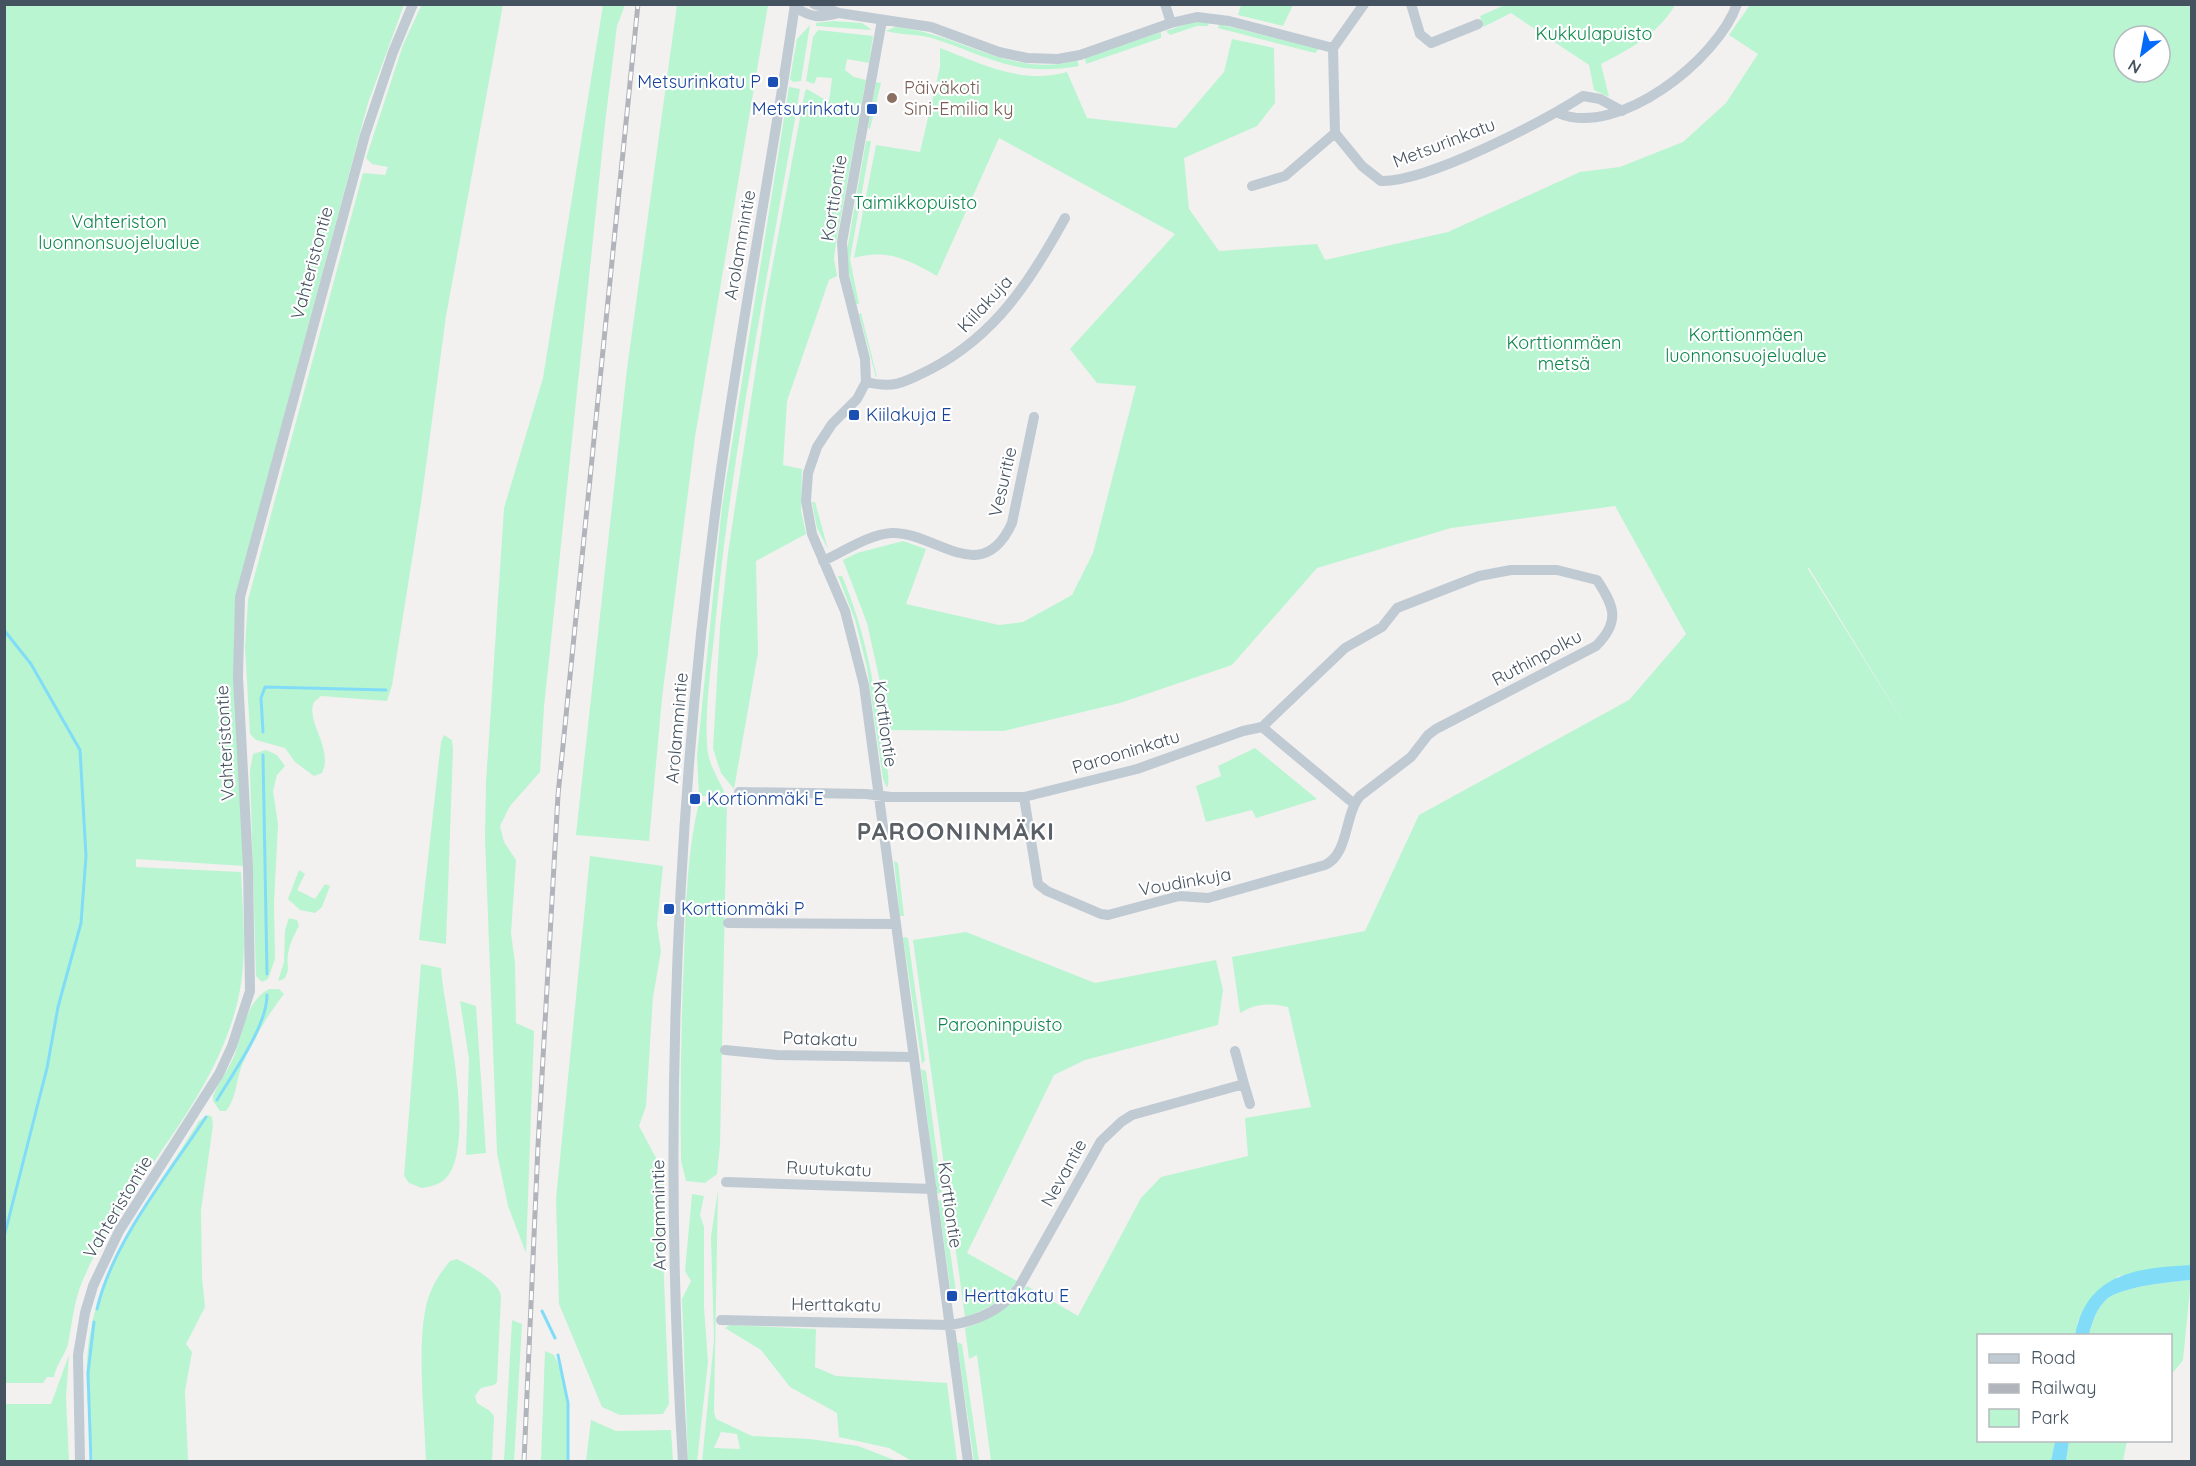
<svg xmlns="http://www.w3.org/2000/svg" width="2196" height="1466" font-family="Quicksand,sans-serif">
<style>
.green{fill:#b9f5d1;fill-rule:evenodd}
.water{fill:#81ddf7}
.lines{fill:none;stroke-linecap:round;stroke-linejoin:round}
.stream{stroke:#81ddf7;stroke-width:3}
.minor{stroke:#bfcad3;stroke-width:10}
.rail-casing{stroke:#b1b5bb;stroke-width:5}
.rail{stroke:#fff;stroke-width:3;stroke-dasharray:9;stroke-linecap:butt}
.transit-dot{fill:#1a4fb4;stroke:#fff;stroke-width:2}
.education-dot{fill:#8d6e63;stroke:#fff;stroke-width:2}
.labels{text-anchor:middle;stroke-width:4.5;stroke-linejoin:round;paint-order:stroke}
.park-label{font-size:18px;fill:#0c864b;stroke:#fff}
.transit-label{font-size:18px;fill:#164399;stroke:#fff;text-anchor:start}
.education-label{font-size:18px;fill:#785e54;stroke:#fff;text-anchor:start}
.street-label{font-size:18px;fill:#455360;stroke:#fff}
.district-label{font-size:24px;font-weight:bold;letter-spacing:1.5px;fill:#5b6066;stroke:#fff}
</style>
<rect width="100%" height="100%" fill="#f3f0f0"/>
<path class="green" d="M422,4L503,5L446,316L421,503L392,685L387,701L321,696L314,702C305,721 334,749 322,773L314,776L295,762L285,748L256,740L250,734L245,647L248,600L363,173L385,175L388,167L372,164L366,158L403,45Z
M4,5H404L368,103L237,592L234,632L244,866L136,859V867L241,872C243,916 248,960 237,1004C211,1108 124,1184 82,1282C74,1301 72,1324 68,1344C65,1356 57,1362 54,1377H47L43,1383H4Z
M603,5H625L617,26L606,115L544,707L540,772L510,806L500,826L504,842L516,860L511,933L515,963L516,1023L534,1031L526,1253L508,1206L497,1153L485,838L486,783L504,508L543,378Z
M677,5H768L695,437L662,698L649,841L576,835L627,369Z
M1241,5V4L1293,5L1283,26L1238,15Z
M1505,5H1675C1658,34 1630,49 1601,64L1609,97L1594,90L1589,65L1511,13L1483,27L1480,16Z
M1750,5H2191V1265L2118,1276L2078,1320L2075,1335L1978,1336V1440L2055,1441L2051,1461H991L977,1355L969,1359L965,1328C991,1319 1010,1308 1027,1286L1078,1316L1141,1198L1161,1177L1248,1156L1245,1118L1311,1107L1288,1007C1269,1003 1257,1003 1240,1013L1232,957L1365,931L1419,815L1629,700L1686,634L1615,506L1451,528L1317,568L1232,665L1120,703L1004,731L884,730L879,677L867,623L843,560L857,553L903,541L926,549L906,604L999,625L1023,622L1072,595L1093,553L1136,386L1097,383L1070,349L1175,234L999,138L937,276C906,259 889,249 854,258L876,145L920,152L940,67V48C982,64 1022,85 1067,72L1087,118L1176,128L1224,72L1232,39L1274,48L1275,103L1257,126L1184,158L1189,209L1219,251L1317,244L1325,260L1448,232L1580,172L1620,167L1683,142L1726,103L1758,54L1729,35ZM2124,36H2160V72H2124ZM1808,568H1809L1913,738L1808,569Z
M833,21L862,23L872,30L816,26V23Z
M1196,21L1209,22L1208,26H1197L1170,35L1166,31Z
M1219,24L1319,49L1315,53L1218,28Z
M810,25L801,81L793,82L790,79L797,39Z
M895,27C958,32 1013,80 1077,60L1079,66C1013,77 991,57 932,38C917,34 901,35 886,31Z
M818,30L873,36L869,63L847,59L845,70L854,77L866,80L836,243L834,259L837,276L829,280L787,401L783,465L802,469L801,510L806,534L756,561L758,653L734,789L721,773L713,749L720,628L728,553L766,301L805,91L807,89L829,102L832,78L817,77L814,84L806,81L813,37Z
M1161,32V38L1086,64L1085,58Z
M876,82L881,83L870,129L868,128Z
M789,87L800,89C770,268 732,446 715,627C712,659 702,729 709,758C713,772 721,783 726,796H699L697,756L722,506Z
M866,141H871L850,259L859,304H856L847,265V250Z
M861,313L877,377H876L859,314Z
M812,502H815L828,549L817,528Z
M838,576H842C866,632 875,688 883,747C885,759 891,778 887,788L883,779L867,668L855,620Z
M444,735L452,740L453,750L446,944L419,940L441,742Z
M1255,748L1317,799L1256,818L1252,810L1206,822L1196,786L1221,776L1218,766Z
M266,750L277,755L285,766L277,775L273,791L278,824L274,903L275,959L268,979L262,982L256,976L250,770L253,754Z
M727,801L720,1145L717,1174L705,1183L686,1181L681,1161C680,1093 681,1025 684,956C686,904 687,853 699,802Z
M590,856L663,866L657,924L661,951L653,997L646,1106L639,1126L664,1173L662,1229L669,1404L663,1414L620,1415L602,1407L559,1304L556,1199Z
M894,861L898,863L904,916H900Z
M299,870L305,874L297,890L315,899L325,884L330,886L322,907L315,913L300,910L288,899Z
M289,918L297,920L299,926C294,935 290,943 288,954C286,965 291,969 284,979L278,981L284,962L285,930Z
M966,932L1095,983L1216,960L1223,990L1218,1025L1085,1060L1054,1075L967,1253L1017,1281C1003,1300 987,1310 965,1317L913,940Z
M905,937L908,938L925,1060L922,1064L903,938Z
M421,964L441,968C444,1012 479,1149 444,1180C438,1185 429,1187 422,1188L409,1183L404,1176Z
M269,989H279L284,994C267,1016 254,1038 243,1063C236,1078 237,1098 226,1111H220L213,1101V1096C219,1081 229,1069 235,1054C243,1032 246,1001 269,989Z
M460,1001L476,1006L486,1153L466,1155L469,1059Z
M921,1069L926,1071L942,1192L937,1194Z
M208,1115L212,1117L213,1125L201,1210L202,1277L205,1307L186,1344L192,1352L185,1391L188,1461H93C91,1429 85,1394 87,1361C92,1268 152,1198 199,1121Z
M718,1190L714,1412L716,1419L752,1436L810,1439L858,1446L897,1461L702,1462L714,1340L711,1237ZM721,1432L737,1434L740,1449L714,1448Z
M692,1194L704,1196L700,1215L704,1227V1307L708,1362L697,1462L688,1461L682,1299L691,1281L685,1271Z
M938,1200L943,1201L956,1292L951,1293Z
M457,1259C470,1266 498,1280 501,1296L497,1382L494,1385L481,1388L475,1396L477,1403L490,1411L494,1416L492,1461H426C425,1419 415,1334 429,1296C433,1283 442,1271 450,1261Z
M2191,1280L2183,1360L2171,1375L2170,1336H2089C2092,1322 2097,1307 2108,1298C2127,1286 2169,1282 2191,1280Z
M512,1320L522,1324L514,1461H504Z
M730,1325L816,1329L815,1367L836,1376L947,1383L957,1461H912L889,1448L839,1437L837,1413L790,1387L761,1350L725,1328Z
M957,1342L962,1344L979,1461H974Z
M545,1351L554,1355C571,1388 569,1426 567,1461H541Z
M69,1355L66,1398L69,1461H5V1404H51Z
M591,1420L616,1431L671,1430L673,1461H586Z
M2069,1441H2127L2123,1461H2066Z"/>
<path class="water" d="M2191,1265V1280C2169,1282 2127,1286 2108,1298C2097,1307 2092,1322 2089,1335H2075C2087,1273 2136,1268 2191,1265Z
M2055,1441H2069L2066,1461H2051Z"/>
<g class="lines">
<path class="stream" d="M4,630L31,664L80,750L86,856L81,923L58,1007L47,1068L4,1237
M263,732L261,698L265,687L386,690
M263,755L267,974
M217,1100C233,1073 267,1026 267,995
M97,1309C113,1241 168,1175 206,1117
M542,1311L555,1338
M558,1355L568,1403V1462
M91,1462L88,1373L94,1322"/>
<path class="minor" d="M814,4L839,13L931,27L999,52L1027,58L1058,59L1080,55L1171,23L1197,17L1229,21L1333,48L1364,4
M1165,4L1171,23
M1411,4L1420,34L1431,43L1478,24
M795,7C811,18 820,18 839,13
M882,20L842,242L844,276L865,359L866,382L857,399L832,424L817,447L808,473L806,501L812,534L845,611L864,685L968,1462
M1333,48L1335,133L1362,166L1381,181C1428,182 1542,122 1583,96L1600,99L1622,111
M1558,113C1618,139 1718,59 1737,4
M1252,186L1285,176L1335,133
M866,382C895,389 905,382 931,369C996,335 1031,280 1065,218
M823,561C843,552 869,534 892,533C936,532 982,589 1012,523L1034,417
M739,792L866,794L891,797H1024L1137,769L1243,731L1262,727L1353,803
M1024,797L1038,884L1047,891L1101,914L1108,915L1179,896L1208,898L1325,865C1349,854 1344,815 1360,796L1411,757L1428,735L1436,729L1596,646C1621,621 1614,606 1597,580L1557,570H1511L1479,576L1397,608L1382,627L1345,648L1262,727
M728,923L895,924
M725,1050L777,1055L914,1057
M1244,1084L1250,1104
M726,1182L932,1189
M721,1320L950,1325C978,1321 1002,1310 1019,1287L1101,1141L1121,1122L1132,1115L1244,1084L1235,1051
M80,1462L78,1355L85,1313L93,1286L119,1231L219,1074L232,1046L250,991L248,867L238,677L240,597L365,135L393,52L413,4
M683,1462C663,1144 675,822 716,506C738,338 771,172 795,4"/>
<g class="rail-casing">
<path id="rail" d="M524,1462L538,1146L558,795L638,4"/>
</g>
<use href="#rail" class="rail"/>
</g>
<g class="transit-dot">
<rect x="767" y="76" width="12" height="12" rx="3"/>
<rect x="866" y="103" width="12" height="12" rx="3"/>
<rect x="848" y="409" width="12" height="12" rx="3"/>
<rect x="689" y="793" width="12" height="12" rx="3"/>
<rect x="663" y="903" width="12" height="12" rx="3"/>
<rect x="946" y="1290" width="12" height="12" rx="3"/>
</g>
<circle class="education-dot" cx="892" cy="98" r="6"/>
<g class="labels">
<g class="park-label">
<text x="1594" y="40">Kukkulapuisto</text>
<text x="915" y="209">Taimikkopuisto</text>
<text x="119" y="228">Vahteriston<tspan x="119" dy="21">luonnonsuojelualue</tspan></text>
<text x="1746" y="341">Korttionmäen<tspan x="1746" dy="21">luonnonsuojelualue</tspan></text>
<text x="1564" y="349">Korttionmäen<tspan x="1564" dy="21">metsä</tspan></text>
<text x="1000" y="1031">Parooninpuisto</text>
</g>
<g class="transit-label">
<text x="761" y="88" text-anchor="end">Metsurinkatu P</text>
<text x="860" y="115" text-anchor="end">Metsurinkatu</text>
<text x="866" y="421">Kiilakuja E</text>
<text x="707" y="805">Kortionmäki E</text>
<text x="681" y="915">Korttionmäki P</text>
<text x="964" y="1302">Herttakatu E</text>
</g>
<g class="education-label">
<text x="904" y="94">Päiväkoti<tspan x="904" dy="21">Sini-Emilia ky</tspan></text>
</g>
<g class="street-label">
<text transform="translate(1444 143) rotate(-21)" y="6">Metsurinkatu</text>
<text transform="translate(834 198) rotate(-81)" y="6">Korttiontie</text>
<text transform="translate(740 245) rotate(-80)" y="6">Arolammintie</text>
<text transform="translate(312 263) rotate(-75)" y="6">Vahteristontie</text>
<text transform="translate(985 304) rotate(-47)" y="6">Kiilakuja</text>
<text transform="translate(1003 482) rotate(-77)" y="6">Vesuritie</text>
<text transform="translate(1537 658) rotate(-28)" y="6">Ruthinpolku</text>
<text transform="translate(885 724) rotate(82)" y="6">Korttiontie</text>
<text transform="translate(677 728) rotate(-85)" y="6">Arolammintie</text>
<text transform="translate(225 743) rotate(-93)" y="6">Vahteristontie</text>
<text transform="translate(1126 752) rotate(-17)" y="6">Parooninkatu</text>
<text transform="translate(1185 882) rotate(-10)" y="6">Voudinkuja</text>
<text transform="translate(820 1039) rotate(2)" y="6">Patakatu</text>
<text transform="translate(829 1169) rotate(2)" y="6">Ruutukatu</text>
<text transform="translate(1064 1173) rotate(-61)" y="6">Nevantie</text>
<text transform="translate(950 1205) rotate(82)" y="6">Korttiontie</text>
<text transform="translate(118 1207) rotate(-59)" y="6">Vahteristontie</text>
<text transform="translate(659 1215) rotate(-91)" y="6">Arolammintie</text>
<text transform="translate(836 1305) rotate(1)" y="6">Herttakatu</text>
</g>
<g class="district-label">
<text x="956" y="840">PAROONINMÄKI</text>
</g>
</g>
<rect width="2196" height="1466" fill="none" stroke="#455360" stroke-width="12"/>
<rect x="1977" y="1334" width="195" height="108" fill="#ffffff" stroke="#b5babf" stroke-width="1.5"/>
<rect x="1989" y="1354" width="30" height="9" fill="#bfcad3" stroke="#b5babf" stroke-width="1.5"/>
<text x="2031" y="1364" font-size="18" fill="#455360">Road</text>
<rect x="1989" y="1384" width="30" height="9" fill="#b1b5bb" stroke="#b5babf" stroke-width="1.5"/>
<text x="2031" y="1394" font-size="18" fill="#455360">Railway</text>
<rect x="1989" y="1409" width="30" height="18" fill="#b9f5d1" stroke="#b5babf" stroke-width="1.5"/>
<text x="2031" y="1424" font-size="18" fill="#455360">Park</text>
<g transform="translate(2142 54) rotate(211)"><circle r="28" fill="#ffffff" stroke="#b5babf" stroke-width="1.5"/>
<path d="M0-4.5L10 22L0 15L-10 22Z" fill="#036afa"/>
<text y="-9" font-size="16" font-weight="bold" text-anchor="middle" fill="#455360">N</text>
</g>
</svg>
